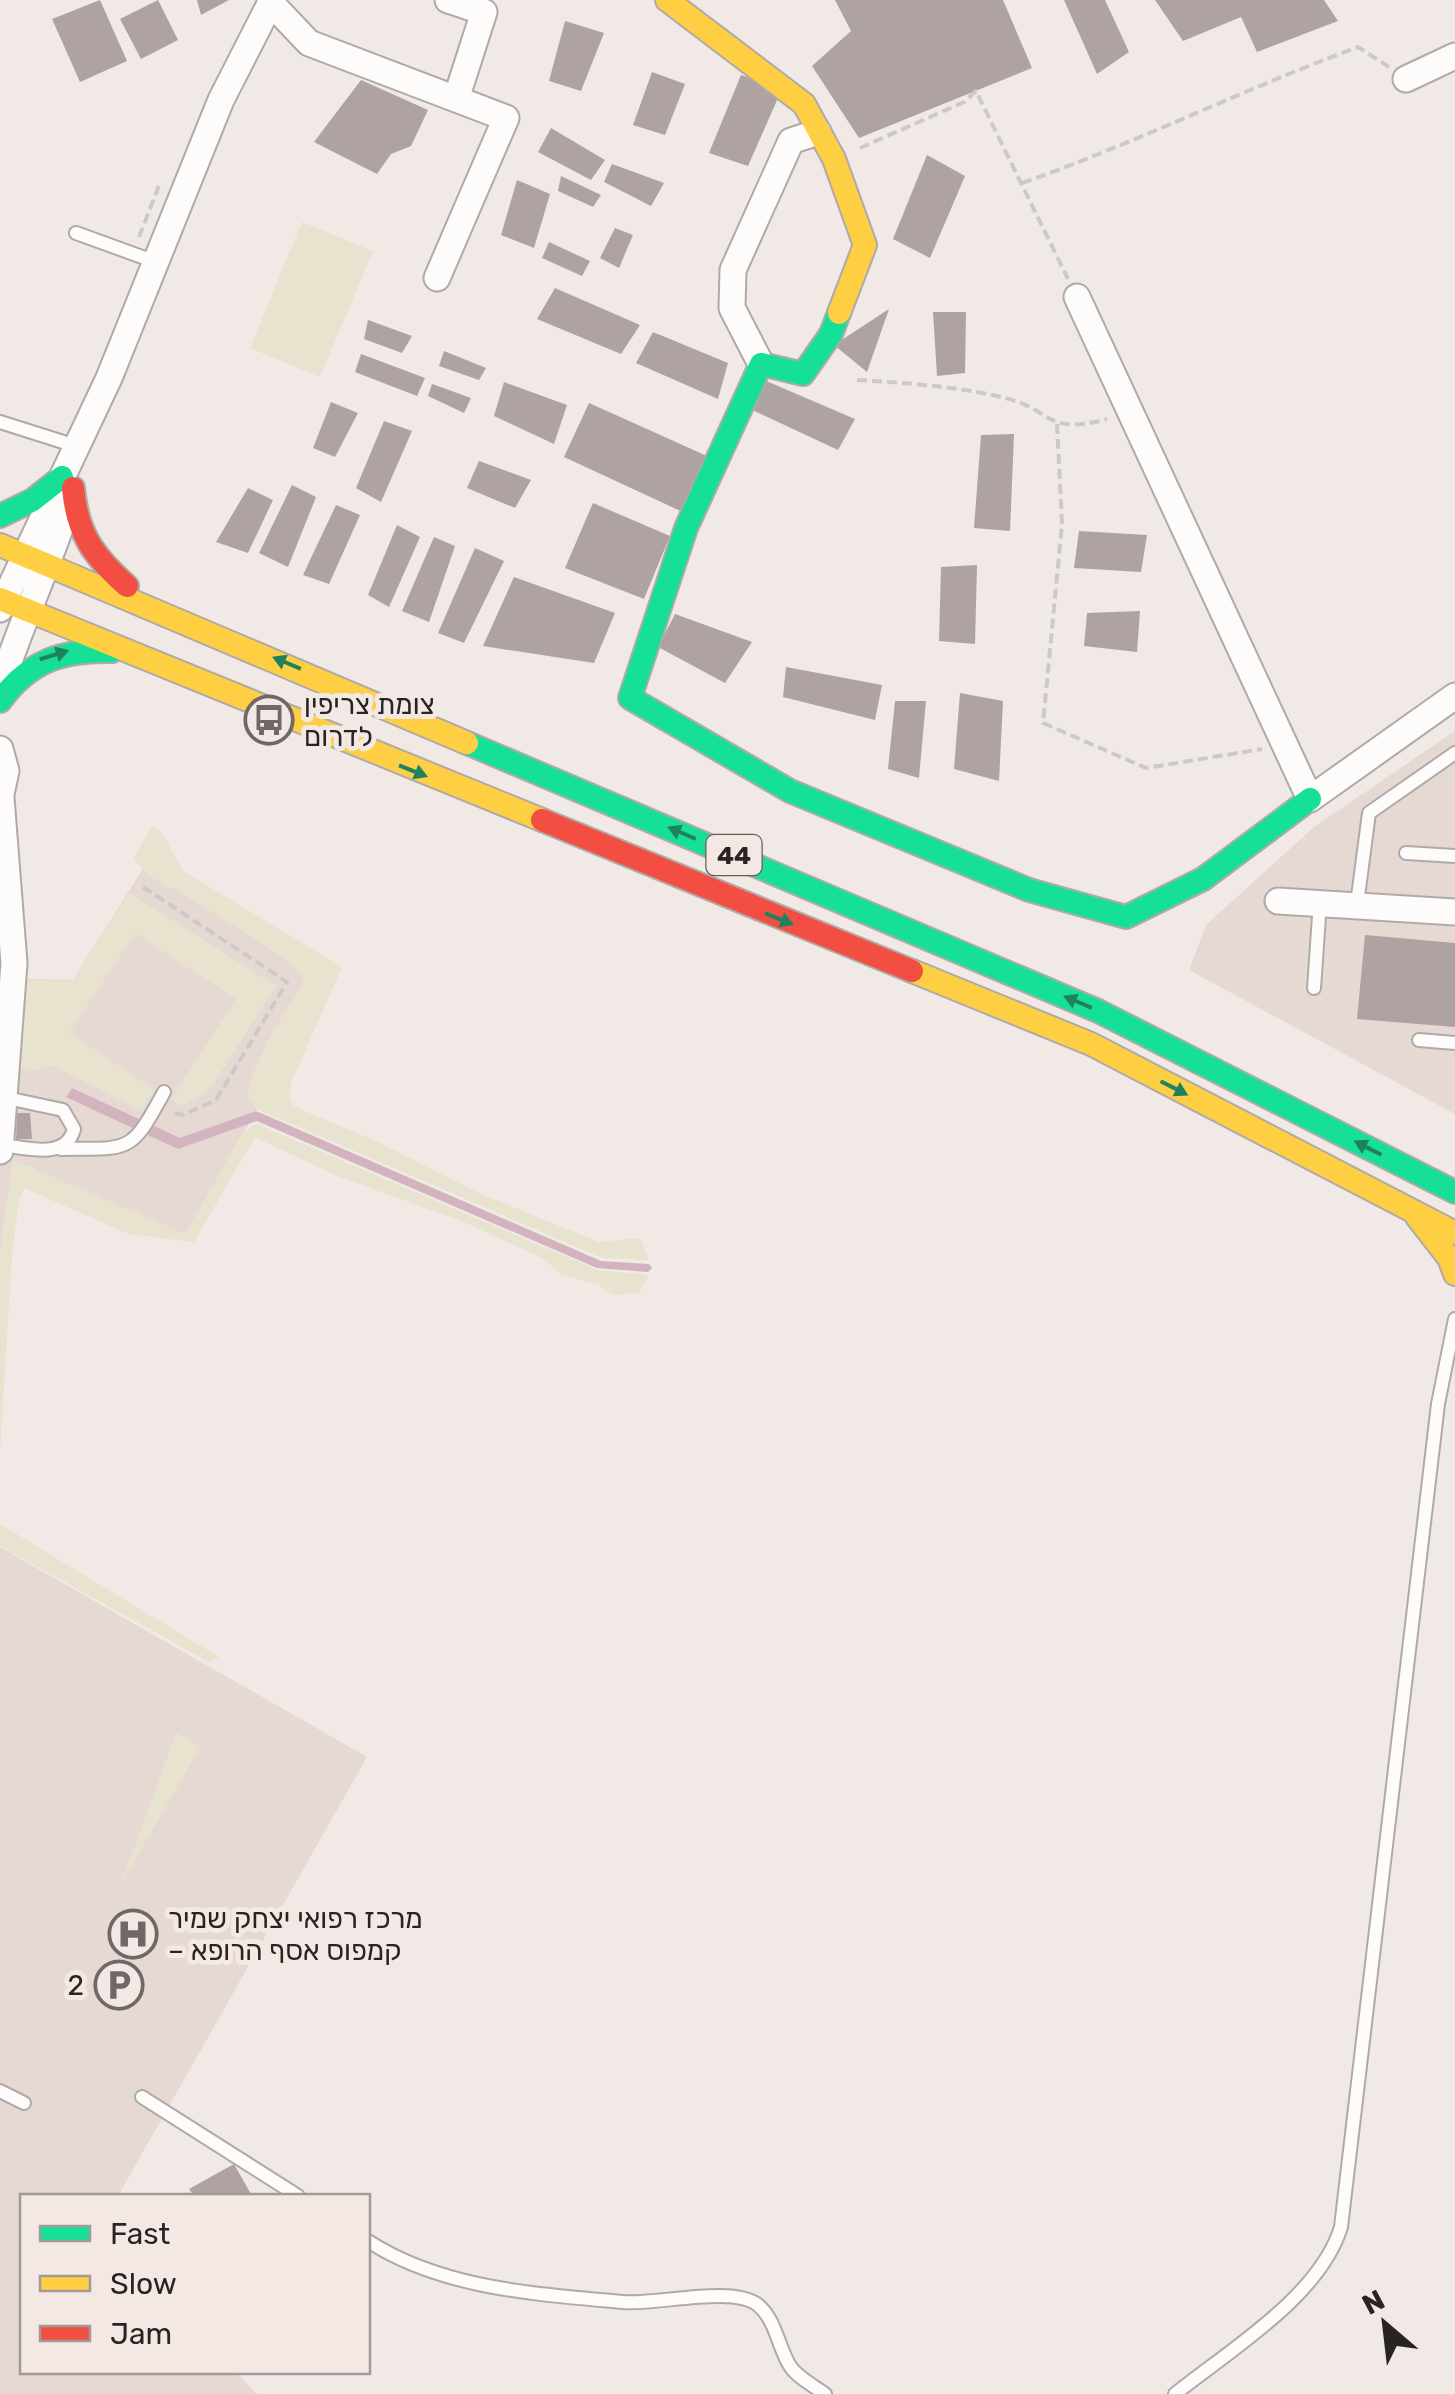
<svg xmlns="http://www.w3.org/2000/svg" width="1455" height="2394" font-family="Rubik,'Noto Sans Hebrew',sans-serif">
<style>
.built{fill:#e6d9d3}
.green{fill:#e7e3cf}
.water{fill:#d3b3bd}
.building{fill:#aea3a2}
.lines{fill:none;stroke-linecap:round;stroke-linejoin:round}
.lane-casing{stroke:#afaaa8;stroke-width:16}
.street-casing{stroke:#afaaa8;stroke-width:29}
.fast-casing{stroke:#afaaa8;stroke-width:26}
.slow-casing{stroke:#afaaa8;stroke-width:26}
.jam-casing{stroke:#afaaa8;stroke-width:26}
.path{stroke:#cccac8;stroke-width:4;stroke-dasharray:10 5;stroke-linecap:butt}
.lane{stroke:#fdfcfb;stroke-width:12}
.street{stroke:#fdfcfb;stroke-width:25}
.fast{stroke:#16e098;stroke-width:22}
.slow{stroke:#ffcf43;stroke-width:22}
.jam{stroke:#f24e42;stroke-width:22}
.oneway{fill:#1f825d}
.labels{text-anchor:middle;stroke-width:10;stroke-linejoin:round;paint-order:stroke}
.shield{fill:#f3e8e3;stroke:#655f5c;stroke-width:2.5}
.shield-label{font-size:25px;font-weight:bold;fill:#282422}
.poi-label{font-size:28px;fill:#282422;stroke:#f3e8e3;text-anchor:start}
</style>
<rect width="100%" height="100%" fill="#f0e9e6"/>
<path class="built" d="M1455,731V1114L1189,970L1206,925L1314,827Z
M0,828L24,979L73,980L146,864L336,967L187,1235L13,1160L0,1254Z
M0,1547L367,1757L118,2196H22V2372H236L257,2394H0Z"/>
<path class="green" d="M302,222L373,251L320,377L250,348Z
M152,825L162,833L183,871L342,967L292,1081L289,1095L293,1106L378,1142L481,1194L599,1242L640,1238L649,1260L602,1258L257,1109L248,1096L251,1077L271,1035L303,983V976L286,959L180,892C163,885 144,875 134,858Z
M129,893L276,986L208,1092L181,1106L171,1099L236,999L135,933L69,1033L154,1089L142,1111L52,1065L37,1071L20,1067L24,980L73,981Z
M257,1124L597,1270L649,1275L639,1293L612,1295L599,1285L561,1275L544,1259L464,1222L337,1176L255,1137L194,1242L129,1234L24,1188L19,1200L12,1255L0,1452V1257L13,1160L185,1234L243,1132Z
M0,1524L219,1657L209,1662L0,1546Z
M176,1733L201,1746L121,1884Z"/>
<path class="water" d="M72,1088L180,1138L256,1111L601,1261L649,1264L652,1268L648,1272L597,1268L257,1121L178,1149L66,1097Z"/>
<path class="building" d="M100,0L127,61L80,82L52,19Z
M158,0L178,40L141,59L120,19Z
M197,0H229L201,15Z
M835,0H1003L1032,68L859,138L812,66L851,31Z
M1064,0H1105L1129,52L1097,74Z
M1155,0H1324L1338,21L1257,52L1241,17L1183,41Z
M565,21L604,33L581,91L549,81Z
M652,72L685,84L665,135L633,125Z
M741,75L782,89L748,166L709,153Z
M361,80L428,110L411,146L391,154L377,174L314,142Z
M551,128L605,160L591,180L538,152Z
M927,155L965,176L930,258L893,239Z
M612,164L664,183L651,206L604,182Z
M561,176L601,195L593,207L558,191Z
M517,180L550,194L534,248L501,235Z
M615,228L633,235L619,268L600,258Z
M549,242L590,261L582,276L542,258Z
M555,288L640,325L621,354L537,319Z
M889,309L867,372L834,345Z
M933,312H966L965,373L937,376Z
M368,320L412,336L402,353L364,339Z
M653,332L728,363L718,399L636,363Z
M444,351L486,368L479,380L439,366Z
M361,354L425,378L417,396L355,372Z
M764,380L855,419L838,450L748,408Z
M504,382L567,405L554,444L494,416Z
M432,384L471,398L464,413L428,396Z
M331,402L358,413L335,457L313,448Z
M589,403L707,456L687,514L564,457Z
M384,421L412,431L381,502L356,488Z
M1014,434L1010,531L974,528L981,435Z
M479,461L531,480L515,508L467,488Z
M292,485L316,497L288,567L259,553Z
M248,488L273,500L248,553L216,542Z
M593,503L670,536L644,599L565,568Z
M336,505L360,515L329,584L303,575Z
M397,525L420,537L389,607L368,595Z
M1079,531L1147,535L1141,572L1074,568Z
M434,537L455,546L429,622L402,611Z
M475,548L504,561L464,643L438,633Z
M977,565L975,644L939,641L941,567Z
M514,577L615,613L594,663L483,646Z
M1140,611L1137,652L1084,646L1087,613Z
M675,614L752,642L725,683L658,647Z
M786,667L882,685L875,720L783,697Z
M960,693L1003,701L999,781L954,769Z
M895,701H926L919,778L888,769Z
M1365,935L1455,943V1027L1357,1019Z
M17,1113H30L32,1139H16Z
M234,2164L251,2194L194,2196L189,2189Z"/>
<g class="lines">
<g class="lane-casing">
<path id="lane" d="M76,233L156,262
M0,422L79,447
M1406,853L1455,856
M1357,904L1369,813L1455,753
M1314,988L1320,902
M1419,1040L1455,1043
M1,1145C25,1147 66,1161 74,1129L63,1110L2,1097
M61,1149C130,1148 130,1155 164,1092
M0,2091L24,2103
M142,2097L298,2196
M368,2241C442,2289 536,2294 623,2302C657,2305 733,2285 758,2305C776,2320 778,2347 790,2366C797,2377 814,2386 825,2394
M1175,2394C1231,2349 1320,2296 1341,2227L1438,1404L1455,1319"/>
</g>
<g class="street-casing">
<path id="street" d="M448,0L484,12L456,99
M270,2L309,43L506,118L437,278
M1406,79L1455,56
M1077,297L1310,799L1455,696
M761,364L732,308L733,270L791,141L818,132
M0,609L109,378L221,100L272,0
M0,688C20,625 48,568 68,505
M0,749L6,771L0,799
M1278,901L1455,912
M0,1151L14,963L1,798"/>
</g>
<g class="fast-casing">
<path id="fast" d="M839,313L831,334L803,374L761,364L686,528L630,698L790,791L1029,890L1126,917L1203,879L1310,799
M0,516L33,500L62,477
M0,701C30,660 63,650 112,651
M467,743L1098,1011L1455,1192"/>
</g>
<g class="slow-casing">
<path id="slow" d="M667,0L804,104L834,159L865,245L839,313
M0,545L467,743
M0,599L542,820
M912,971L1091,1044L1455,1233
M1417,1217L1449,1258L1455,1274"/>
</g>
<g class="jam-casing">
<path id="jam" d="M73,488C77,533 93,556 127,586
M542,820L912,971"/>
</g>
<path class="path" d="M860,148L964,102L976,91L1068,279
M1022,183C1136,143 1244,89 1358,47L1389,67
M139,237L160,183
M857,380C907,383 956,386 1005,398C1054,410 1045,436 1107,419
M1057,424L1062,524L1043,723L1146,768L1262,749
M143,887L287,982L216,1100L183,1115L170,1112"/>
<use href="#lane" class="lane"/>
<use href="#street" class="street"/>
<use href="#fast" class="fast"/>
<use href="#slow" class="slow"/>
<use href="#jam" class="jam"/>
</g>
<defs><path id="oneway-solid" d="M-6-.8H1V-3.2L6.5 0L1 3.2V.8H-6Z" transform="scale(2.5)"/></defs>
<g class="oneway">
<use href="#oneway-solid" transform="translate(54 655) rotate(-17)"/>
<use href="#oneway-solid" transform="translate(287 663) rotate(-157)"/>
<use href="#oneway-solid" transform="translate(413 771) rotate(22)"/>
<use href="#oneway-solid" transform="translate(682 833) rotate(-157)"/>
<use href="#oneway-solid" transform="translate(779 919) rotate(22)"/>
<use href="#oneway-solid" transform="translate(1078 1002) rotate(-157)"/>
<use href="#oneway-solid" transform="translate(1174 1088) rotate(27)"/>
<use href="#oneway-solid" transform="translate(1368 1148) rotate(-153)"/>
</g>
<defs>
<g id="bus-ring" transform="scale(2.5)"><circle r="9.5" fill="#f3e8e3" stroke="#6e6967" stroke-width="1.5"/><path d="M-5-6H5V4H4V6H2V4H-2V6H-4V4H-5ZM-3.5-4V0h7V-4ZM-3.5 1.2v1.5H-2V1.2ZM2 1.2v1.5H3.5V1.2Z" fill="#6e6967"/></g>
<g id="hospital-ring" transform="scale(2.5)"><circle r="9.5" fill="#f3e8e3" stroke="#6e6967" stroke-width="1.5"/><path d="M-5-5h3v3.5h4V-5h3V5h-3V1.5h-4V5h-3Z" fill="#6e6967"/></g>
<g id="parking-ring" transform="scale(2.5)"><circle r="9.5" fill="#f3e8e3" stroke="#6e6967" stroke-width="1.5"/><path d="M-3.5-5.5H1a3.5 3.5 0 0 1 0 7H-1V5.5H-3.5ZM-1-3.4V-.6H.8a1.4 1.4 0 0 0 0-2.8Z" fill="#6e6967"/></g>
</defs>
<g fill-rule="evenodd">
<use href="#bus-ring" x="269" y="720"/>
<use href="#hospital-ring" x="133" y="1934"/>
<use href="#parking-ring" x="119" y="1985"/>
</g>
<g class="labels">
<rect class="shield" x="706.5" y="835" width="55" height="40" rx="8"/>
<g class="shield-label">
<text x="734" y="864">44</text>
</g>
<g class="poi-label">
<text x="304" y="714">צומת צריפין<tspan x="304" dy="32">לדרום</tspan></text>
<text x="168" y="1928">מרכז רפואי יצחק שמיר<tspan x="168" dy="32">– קמפוס אסף הרופא</tspan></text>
<text x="84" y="1995" text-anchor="end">2</text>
</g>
</g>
<rect x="20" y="2194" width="350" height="180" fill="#f3e8e3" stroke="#a29a96" stroke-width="2.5"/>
<rect x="40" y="2226" width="50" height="15" fill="#16e098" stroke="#a29a96" stroke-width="2.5"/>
<text x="110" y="2244" font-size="30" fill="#282422">Fast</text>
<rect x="40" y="2276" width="50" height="15" fill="#ffcf43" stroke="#a29a96" stroke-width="2.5"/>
<text x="110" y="2294" font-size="30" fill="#282422">Slow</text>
<rect x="40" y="2326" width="50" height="15" fill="#f24e42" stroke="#a29a96" stroke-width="2.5"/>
<text x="110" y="2344" font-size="30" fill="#282422">Jam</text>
<g transform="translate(1385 2324) rotate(332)" stroke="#f3e8e3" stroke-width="8" paint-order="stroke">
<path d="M0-8L18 38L0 25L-18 38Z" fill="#282422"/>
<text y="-15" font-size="28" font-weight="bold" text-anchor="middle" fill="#282422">N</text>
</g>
</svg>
